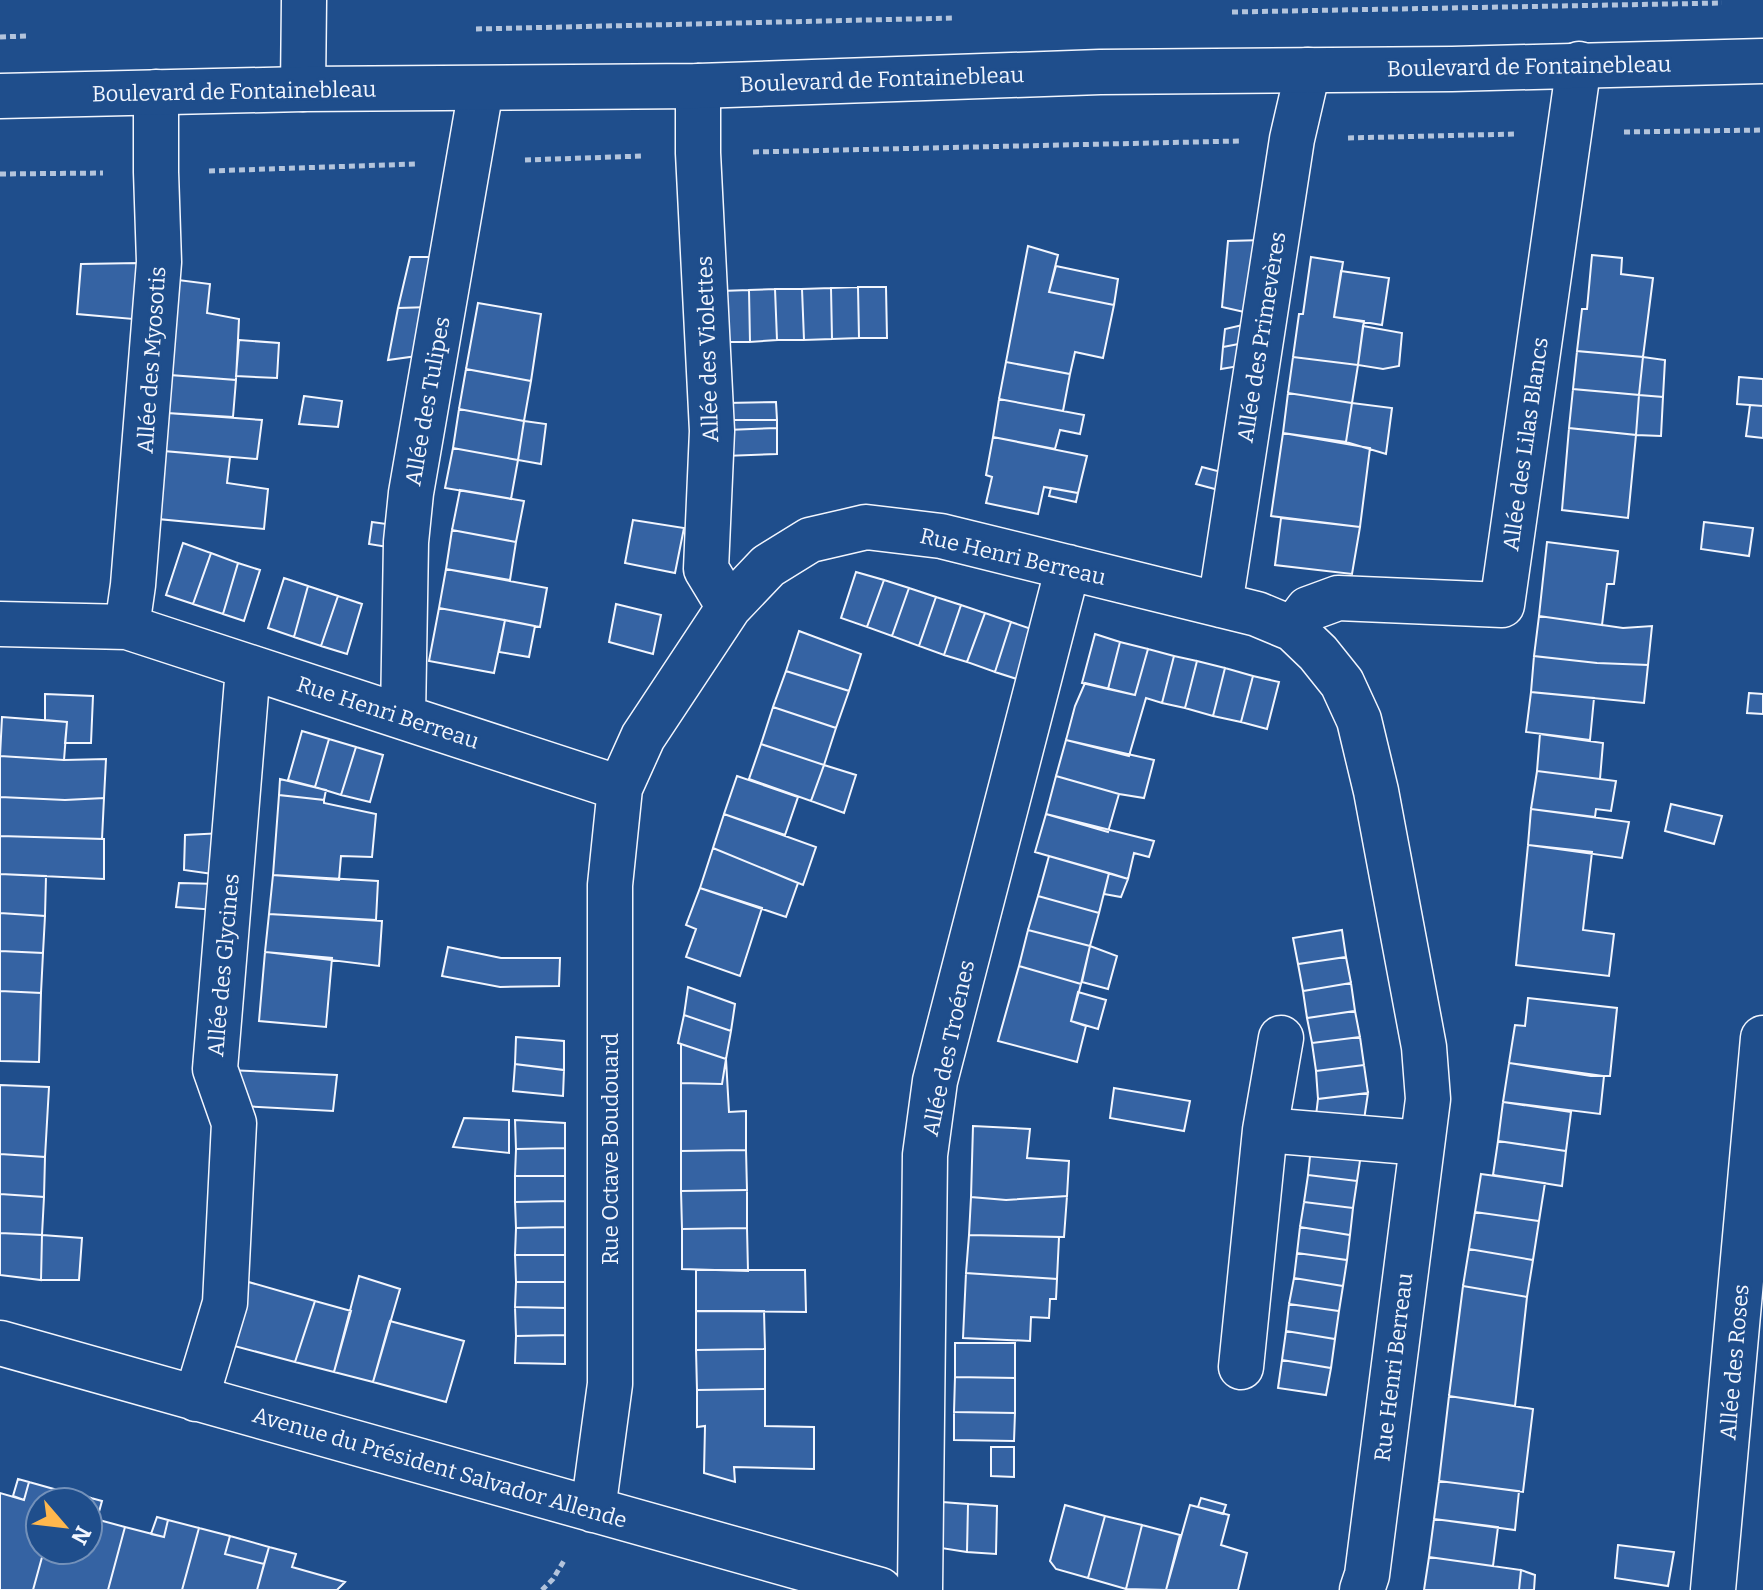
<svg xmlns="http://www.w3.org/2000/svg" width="1763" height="1590" font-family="Bitter,serif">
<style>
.building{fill:#3563a3;stroke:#f2f6ff;stroke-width:2}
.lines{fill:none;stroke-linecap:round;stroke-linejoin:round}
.street-casing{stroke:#f2f6ff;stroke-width:47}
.primary-casing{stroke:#f2f6ff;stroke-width:47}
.path{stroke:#b3c4dc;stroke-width:5;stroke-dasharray:6 4;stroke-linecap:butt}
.street{stroke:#1f4e8c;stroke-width:44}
.primary{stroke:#1f4e8c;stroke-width:44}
.labels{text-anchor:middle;stroke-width:6;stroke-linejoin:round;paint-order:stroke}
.street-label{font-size:22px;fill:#f2f6ff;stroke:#1f4e8c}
</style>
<rect width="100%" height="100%" fill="#1f4e8c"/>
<path class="building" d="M1263,240L1253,314L1222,307L1228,241Z
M1028,246L1058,255L1049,292L1114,305L1103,358L1075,352L1070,374L1006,362Z
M1592,255L1622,258L1621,274L1653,278L1643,357L1577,351L1582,309H1587Z
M410,257H441L431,307L398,308Z
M1311,257L1343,262L1334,317L1364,321L1358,365L1293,357L1299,314H1303Z
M138,263L133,319L77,314L81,264Z
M1056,266L1118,279L1114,305L1049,292Z
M1341,271L1389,278L1382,325L1334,317Z
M178,280L210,284L207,313L239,319L236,380L170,375Z
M858,287H886L887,338H859Z
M858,287L859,338L832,339L831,288Z
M831,288L832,339L804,340L802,289Z
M775,289H802L804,340H777Z
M775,289L777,340L750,342L749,290Z
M749,290L750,342H723L721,291Z
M478,303L541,314L531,381L466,369Z
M431,307L424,355L388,360L398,308Z
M1251,323L1249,342L1223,347L1225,329Z
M1363,326L1402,333L1399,366L1383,369L1358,365Z
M239,340L279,343L277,378L236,376Z
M1249,342L1245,365L1221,369L1223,347Z
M1577,351L1643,357L1639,395L1573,389Z
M1293,357L1358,365L1352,403L1288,393Z
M1643,357L1665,360L1663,397L1639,395Z
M1006,362L1070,374L1063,411L999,399Z
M466,369L531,381L524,421L459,409Z
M170,375L236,380L233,417L167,413Z
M1739,377L1763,379V406L1737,404Z
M1573,389L1639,395L1636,435L1569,428Z
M1288,393L1352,403L1346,442L1283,433Z
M1639,395L1663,397L1661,436L1636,435Z
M304,396L342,401L338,427L299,424Z
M999,399L1084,415L1080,434L1060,430L1055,449L993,437Z
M776,402L777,420H727L726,403Z
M1352,403L1392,408L1386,454L1346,442Z
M1750,405L1763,406V438L1746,436Z
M459,409L524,421L518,460L453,448Z
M167,413L262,420L257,459L164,451Z
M727,420H777V428L727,430Z
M524,421L546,424L541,464L518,460Z
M777,428V454L725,456L727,430Z
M1569,428L1636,435L1628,518L1562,510Z
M1283,433L1370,448L1360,527L1271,516Z
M993,437L1087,456L1078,493L1044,487L1038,514L986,503L992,477L986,475Z
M453,448L518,460L511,499L445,488Z
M164,451L230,457L227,483L268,489L264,529L158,519Z
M1202,467L1229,474L1226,492L1196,484Z
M1051,488L1078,493L1076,502L1049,496Z
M460,490L524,501L516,542L452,530Z
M1281,518L1360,527L1352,574L1275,565Z
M633,520L684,528L675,573L625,563Z
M372,522L394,525V548L369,544Z
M1704,522L1753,528L1749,556L1701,549Z
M452,530L516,542L510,580L446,569Z
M1547,542L1618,551L1614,584H1607L1602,625L1539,616Z
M183,543L211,553L193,604L166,595Z
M211,553L238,563L223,614L193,604Z
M238,563L260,570L244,621L223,614Z
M446,569L547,588L540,627L439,608Z
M856,572L884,580L867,627L841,618Z
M284,578L308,586L294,637L268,628Z
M884,580L909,588L892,636L867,627Z
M308,586L338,596L321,646L294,637Z
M909,588L936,597L919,646L892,636Z
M338,596L362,604L347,654L321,646Z
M936,597L961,605L944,655L919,646Z
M616,604L661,615L653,654L609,642Z
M961,605L985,613L967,662L944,655Z
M439,608L505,620L494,673L429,661Z
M985,613L1011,622L995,672L967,662Z
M1539,616L1623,628L1652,626L1648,665L1597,663L1534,656Z
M505,620L535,626L529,657L499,652Z
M1011,622L1037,631L1026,682L995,672Z
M799,631L861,654L849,691L786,671Z
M1095,634L1120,642L1108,689L1082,683Z
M1120,642L1148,649L1135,695L1108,689Z
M1148,649L1174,656L1162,703L1146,698L1129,756L1066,740L1075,706L1085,683L1135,695Z
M1174,656L1197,661L1185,708L1162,703Z
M1534,656L1597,663L1648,665L1644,703L1531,692Z
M1197,661L1225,668L1213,716L1185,708Z
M1225,668L1253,676L1241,722L1213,716Z
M786,671L849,691L836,728L773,707Z
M1253,676L1279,682L1267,729L1241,722Z
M1531,692L1594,698L1590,740L1526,732Z
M1749,693L1763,694V714L1747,713Z
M45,694L93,696L91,743H65L67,722L45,720Z
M773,707L836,728L824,765L761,744Z
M2,717L67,722L64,760L0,756Z
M302,731L329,739L315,787L288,780Z
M1540,734L1603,743L1600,779L1537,771Z
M329,739L356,747L341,795L315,787Z
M1066,740L1154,760L1144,798L1119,794L1056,776Z
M761,744L824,765L811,801L749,779Z
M356,747L383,755L370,802L341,795Z
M0,756L64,760L106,759L104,798L65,800L0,797Z
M824,765L856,775L844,813L811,801Z
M1537,771L1616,781L1611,811L1596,809L1595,817L1531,809Z
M737,776L798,797L785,835L724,814Z
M1056,776L1119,794L1108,832L1046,814Z
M280,779L326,790L324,800L279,795Z
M279,795L324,800V803L376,814L372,857L341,856L339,880L273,875Z
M0,797L65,800L104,798L102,839L0,836Z
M1671,804L1722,816L1714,844L1665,831Z
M1531,809L1629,822L1622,858L1528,845Z
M724,814L816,847L803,885L713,848Z
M1046,814L1154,841L1149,857L1134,853L1128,879L1035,852Z
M223,833L220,875L184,870L185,835Z
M0,836L104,839V879L0,874Z
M1528,845L1592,852L1583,930L1614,934L1609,976L1516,965Z
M713,848L798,883L786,917L700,888Z
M1049,856L1109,873L1099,913L1038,896Z
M1109,873L1128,879L1121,897L1104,894Z
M0,874L46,876L45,916L0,913Z
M273,875L378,881L376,920L269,914Z
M179,883L218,884L217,910L176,907Z
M700,888L762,908L740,976L686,957L696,929L686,925Z
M1038,896L1099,913L1090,946L1028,930Z
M0,913L45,916L43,953L0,951Z
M269,914L382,921L379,966L265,952Z
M1028,930L1090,946L1081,984L1019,966Z
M1342,930L1346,957L1298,964L1293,938Z
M1090,946L1117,956L1108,989L1082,982Z
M448,947L501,958H560L559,986L500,987L442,976Z
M0,951L43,953L41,993L0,991Z
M265,952L332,958L326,1027L259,1021Z
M1346,957L1351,983L1303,991L1298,964Z
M1019,966L1081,984L1071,1021L1086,1026L1077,1062L998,1041Z
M1351,983L1355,1011L1307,1018L1303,991Z
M688,987L735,1004L731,1031L684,1015Z
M0,991L41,993L39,1062L0,1061Z
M1078,992L1106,1000L1098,1029L1071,1021Z
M1528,998L1617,1008L1610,1076H1591L1509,1063L1515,1025L1525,1026Z
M1355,1011L1360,1037L1312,1043L1307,1018Z
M684,1015L731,1031L726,1059L678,1043Z
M516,1037L564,1041V1070L515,1064Z
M1360,1037L1364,1065L1316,1071L1312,1043Z
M681,1044L726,1059L722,1084L681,1083Z
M726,1059L729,1112L746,1111V1150L681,1151V1083L722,1084Z
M1509,1063L1604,1076L1600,1114L1503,1102Z
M515,1064L564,1070L563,1096L513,1091Z
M1364,1065L1368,1093L1318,1099L1316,1071Z
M228,1070L337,1075L333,1111L242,1106Z
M0,1085L49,1087L45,1157L0,1154Z
M1114,1088L1190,1101L1184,1131L1110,1118Z
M1368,1093L1364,1120L1315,1124L1318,1099Z
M1503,1102L1571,1112L1566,1151L1498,1141Z
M464,1118L509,1120V1153L453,1147Z
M515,1120L565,1123V1148L516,1149Z
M973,1126L1030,1129L1027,1158L1069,1161L1067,1196L1006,1200L971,1197Z
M1498,1141L1566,1151L1562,1186L1493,1175Z
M1311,1147L1361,1154L1357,1181L1308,1175Z
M565,1148V1176H515L516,1149Z
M746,1150L747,1190L681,1191V1151Z
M0,1154L45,1157L44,1197L0,1194Z
M1481,1174L1545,1183L1539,1221L1475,1212Z
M1308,1175L1357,1181L1353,1208L1304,1202Z
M515,1176H565V1201L515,1202Z
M747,1190V1228L682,1229L681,1191Z
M0,1194L44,1197L42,1235L0,1233Z
M1067,1196L1064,1237L969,1235L971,1197L1006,1200Z
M565,1201V1227L516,1228L515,1202Z
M1304,1202L1353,1208L1350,1235L1300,1227Z
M1475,1212L1539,1221L1533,1260L1469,1249Z
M565,1227V1255H515L516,1228Z
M1300,1227L1350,1235L1347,1260L1297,1253Z
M747,1228L748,1271L682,1269V1229Z
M0,1233L42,1235L41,1280L0,1275Z
M42,1235L82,1238L79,1280H41Z
M969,1235L1059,1237L1057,1279L966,1273Z
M1469,1249L1533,1260L1527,1297L1463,1286Z
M1297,1253L1347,1260L1343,1286L1294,1278Z
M515,1255H565V1282H516Z
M696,1270H805L806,1312L696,1311Z
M966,1273L1057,1279L1056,1299H1050L1049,1318L1031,1317L1030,1341L963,1338Z
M359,1276L400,1289L373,1382L334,1372Z
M1294,1278L1343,1286L1339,1311L1289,1304Z
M238,1279L315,1301L295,1362L227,1344Z
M516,1282H565V1308L515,1307Z
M1463,1286L1527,1297L1515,1406L1449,1396Z
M315,1301L351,1311L334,1372L295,1362Z
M1289,1304L1339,1311L1335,1339L1286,1331Z
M515,1307L565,1308V1335L516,1336Z
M696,1311H764L765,1349L696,1350Z
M390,1321L464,1341L446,1402L373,1382Z
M1286,1331L1335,1339L1331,1368L1282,1360Z
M565,1335V1364L515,1363L516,1336Z
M955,1343H1015V1378L955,1377Z
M765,1349V1389L697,1390L696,1350Z
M1282,1360L1331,1368L1326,1395L1278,1388Z
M955,1377L1015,1378V1413L954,1412Z
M765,1389V1426L814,1427V1469L734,1467L735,1482L704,1473L705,1426L697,1427V1390Z
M1449,1396L1533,1409L1523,1492L1439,1481Z
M954,1412L1015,1413L1014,1441L954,1440Z
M991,1447H1014V1477L991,1476Z
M18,1479L29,1482L24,1500L13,1496Z
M1439,1481L1519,1491L1515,1530L1434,1519Z
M29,1482L61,1491L58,1502H40V1550H44L33,1590H0V1493L24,1500Z
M61,1491L91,1498L88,1509V1502H58Z
M91,1498L102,1501L97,1519L88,1517Z
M1201,1498L1226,1505L1223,1514L1198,1507Z
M942,1502L968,1504L967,1552L941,1548Z
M968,1504L997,1506L996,1554L967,1552Z
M1065,1505L1105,1516L1088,1578L1056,1569L1050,1561Z
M1190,1505L1229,1515L1221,1545L1247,1553L1238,1590H1166Z
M1105,1516L1142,1525L1126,1589L1088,1578Z
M88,1517L125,1527L108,1590H33L44,1550H88Z
M157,1517L168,1520L164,1537L151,1534Z
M1434,1519L1498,1527L1493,1566L1429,1557Z
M168,1520L199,1528L182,1590H108L125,1527L164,1537Z
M1142,1525L1180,1535L1166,1590L1126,1589Z
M199,1528L230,1536L225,1554L264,1564L257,1590H182Z
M230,1536L269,1547L264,1564L225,1554Z
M1618,1545L1674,1552L1668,1586L1615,1578Z
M269,1547L296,1554L292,1567L345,1582L337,1590H257Z
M1429,1557L1521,1570L1519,1590H1424Z
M1521,1570L1535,1575L1534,1590H1519Z"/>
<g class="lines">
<g class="street-casing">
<path id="street" d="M698,86V153L712,431L706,569L729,607
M303,89L304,0
M1220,605L1292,139L1308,70
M0,624L127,627L620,788
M127,627L133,585L159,262L156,172V92
M1293,629L1308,609L1338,598L1502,605L1579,64
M403,716L406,542L411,493L481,89
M1265,1130L1422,1143
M0,1343L880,1590
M1241,1367L1265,1130L1281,1038
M196,1399L225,1303L234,1123L215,1069L248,668
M593,1510L610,1384V885L620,788L643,737L729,607L768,566L810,540L866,527L941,536L1257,614L1293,629L1318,653L1342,683L1359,720L1376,791L1424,1047L1428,1099L1367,1575L1362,1590
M920,1590L925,1155L935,1081L1068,567
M1713,1590L1763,1038"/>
</g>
<g class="primary-casing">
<path id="primary" d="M0,96L303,89L698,86L1100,72L1452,69L1763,61"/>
</g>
<path class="path" d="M1232,12L1722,3
M476,29L954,18
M0,37L26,36
M1624,132L1763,130
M1348,138L1514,134
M753,152L1239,141
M525,160L643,156
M209,171L415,164
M0,174L103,173
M542,1590L553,1579L565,1559"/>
<use href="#street" class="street"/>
<use href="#primary" class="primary"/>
</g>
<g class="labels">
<g class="street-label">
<text transform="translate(1529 66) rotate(-1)" y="8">Boulevard de Fontainebleau</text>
<text transform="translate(882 79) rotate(-2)" y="8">Boulevard de Fontainebleau</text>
<text transform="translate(234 91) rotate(-1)" y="8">Boulevard de Fontainebleau</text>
<text transform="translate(1261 337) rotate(-81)" y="8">Allée des Primevères</text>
<text transform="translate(707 349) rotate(-92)" y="8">Allée des Violettes</text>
<text transform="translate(151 360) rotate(-86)" y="8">Allée des Myosotis</text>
<text transform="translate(427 401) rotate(-80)" y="8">Allée des Tulipes</text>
<text transform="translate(1525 444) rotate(-82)" y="8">Allée des Lilas Blancs</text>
<text transform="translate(1013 556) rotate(13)" y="8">Rue Henri Berreau</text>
<text transform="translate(388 712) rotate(18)" y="8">Rue Henri Berreau</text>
<text transform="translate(223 965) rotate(-85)" y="8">Allée des Glycines</text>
<text transform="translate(948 1048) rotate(-78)" y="8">Allée des Troénes</text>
<text transform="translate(610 1149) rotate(-90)" y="8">Rue Octave Boudouard</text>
<text transform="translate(1734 1362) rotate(-85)" y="8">Allée des Roses</text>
<text transform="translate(1393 1367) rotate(-83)" y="8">Rue Henri Berreau</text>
<text transform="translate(440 1467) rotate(16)" y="8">Avenue du Président Salvador Allende</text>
</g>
</g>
<g transform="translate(64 1526) rotate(118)"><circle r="38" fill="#1f4e8c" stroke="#7391ba" stroke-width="2"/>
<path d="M0-6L14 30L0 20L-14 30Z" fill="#ffb74d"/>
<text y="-12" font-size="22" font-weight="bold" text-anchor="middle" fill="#f2f6ff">N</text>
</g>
</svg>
